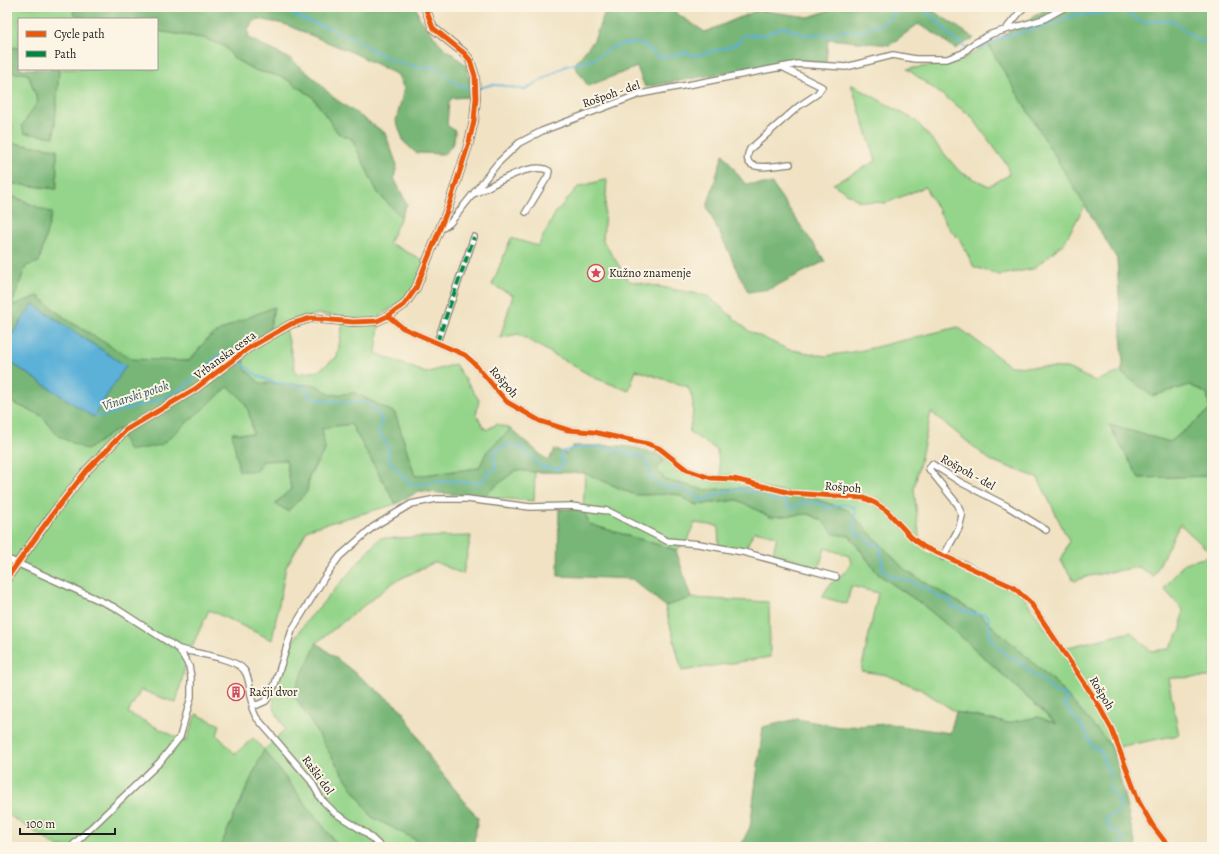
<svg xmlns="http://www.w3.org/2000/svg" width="1219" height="854" font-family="Alegreya,serif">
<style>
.green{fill:#95d58b;stroke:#587854;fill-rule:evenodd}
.forest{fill:#78b677;stroke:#4a694a}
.water{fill:#5bb1d8;stroke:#3c667a}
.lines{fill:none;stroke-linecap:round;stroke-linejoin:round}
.stream{stroke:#5bb1d8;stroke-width:2}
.street-casing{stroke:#867f70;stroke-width:8}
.secondary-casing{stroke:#867f70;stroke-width:10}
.street{stroke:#fff;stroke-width:5.5}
.secondary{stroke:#fee4c6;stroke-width:8}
.quiet{stroke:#00873e;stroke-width:4;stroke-dasharray:8 4;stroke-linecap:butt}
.cycleway-casing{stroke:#fcf5e5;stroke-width:8}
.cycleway{stroke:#e8590c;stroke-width:5}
.labels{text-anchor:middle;stroke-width:4;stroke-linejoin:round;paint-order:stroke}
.street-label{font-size:12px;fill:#1c1c1c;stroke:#fcf5e5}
.poi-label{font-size:12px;fill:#1c1c1c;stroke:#fcf5e5;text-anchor:start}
.water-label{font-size:13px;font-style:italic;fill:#355867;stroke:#fcf5e5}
</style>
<rect width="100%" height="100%" fill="#fcf5e5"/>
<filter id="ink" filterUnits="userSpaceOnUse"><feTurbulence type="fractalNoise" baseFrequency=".025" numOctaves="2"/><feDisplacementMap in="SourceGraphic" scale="8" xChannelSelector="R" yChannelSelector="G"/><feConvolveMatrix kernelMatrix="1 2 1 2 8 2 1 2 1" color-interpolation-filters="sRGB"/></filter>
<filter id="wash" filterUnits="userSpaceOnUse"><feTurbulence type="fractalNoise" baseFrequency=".012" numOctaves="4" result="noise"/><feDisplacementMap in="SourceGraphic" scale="16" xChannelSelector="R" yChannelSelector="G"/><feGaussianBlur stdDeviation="0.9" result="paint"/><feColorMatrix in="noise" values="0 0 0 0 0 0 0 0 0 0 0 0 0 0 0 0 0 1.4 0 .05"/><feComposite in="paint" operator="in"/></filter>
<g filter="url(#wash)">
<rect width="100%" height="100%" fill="#f0e2c3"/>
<path class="green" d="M7,7H76L73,13L88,19H19V48L7,47Z
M157,31L203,38L224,46L235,59L254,70L283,77L312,96L338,133L352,139L378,193L401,217L389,243L425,261L416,287L400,302L380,316L376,353L426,373L455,364L479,400L476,415L486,430L497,424L511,429L487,451L479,468L415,476L395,413L355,393L331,395L316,385L260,383L245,369L241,348L269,332L274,308L237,322L209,337L189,361L132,360L66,319L38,296L11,306L26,266V201L9,195L7,183L56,189L57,149L10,143L12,125L7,124V72L28,74L38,102L22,126L54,136L59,69H157ZM318,314L344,317L337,357L318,371L296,374L285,324Z
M988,45L1085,205L1064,243L1033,269L1000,275L974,267L960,240L948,227L925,187L886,203L859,201L833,184L876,161L851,84L916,121L960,172L989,186L1009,175L1007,165L971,116L907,69L958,62Z
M607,179L603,241L629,281L708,296L749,331L787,349L825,356L859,351L958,327L1010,366L1067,368L1095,381L1121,372L1152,396L1190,385L1207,394L1210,410L1170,442L1109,425L1140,478L1212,476V554L1180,524L1153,577L1139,567L1089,576L1074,581L1061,561L1069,541L1038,478L990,460L931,412L914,489L920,544L1020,592L1060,649L1131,632L1151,651L1169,649L1181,630L1183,610L1164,589L1184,563L1212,556V677L1168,678L1179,735L1113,748L1057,684L981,616L906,571L848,510L800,494L752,487L705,490L665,480L657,469L664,460L654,452L658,451C678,466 696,482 722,481L717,450L689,432C693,416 696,402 688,387L636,370L629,391L595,378L518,334L500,338L513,295L492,285L511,238L538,246L556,212L578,187Z
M228,386C247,400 250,411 253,434L232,433L263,461L286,460L291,489L275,504L307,492L309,476L325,450L322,428L351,424L396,504L308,529L286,567L272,640L209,610L188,655L176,703L141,690L128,713L186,742L196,714L220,725L217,735L235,754L253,738L264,750L285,729L273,707L276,681L289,648L306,622L380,538L471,536L463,574L435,562L394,582L316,643L372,817L420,842L421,847H339L264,750L220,847H58L7,814V400L42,416L58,436L118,429L161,444Z
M516,470L535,472L534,501L482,497Z
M585,473L635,495L677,494L696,505L738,500L770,517L809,514L823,521L834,534L850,536L878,574L923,605L965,640L1058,726L1038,717L1007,723L956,712L922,690L887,675L861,671L878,593L851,586L847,604L822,597L830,584L846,571L851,563L849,556L825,548L818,570L772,557L777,536L754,531L745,550L719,546L718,526L694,523L688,541L676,550L589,524L583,509Z
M691,598L769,602L770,657L682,671L665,606Z"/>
<path class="forest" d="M76,7H416L419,17L441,45L466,65L470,83L469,97L452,98L449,102L447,125L455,131C455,142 452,147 444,154L416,153L404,142L396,121L404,89L398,75L356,54L284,24L258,19L252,22L248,30L249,38L292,60L317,81L334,98L385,133L397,165L394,178L407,204L401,217L378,193L352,139L338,133L312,96L283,77L254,70L235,59L224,46L203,38L157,31V19C141,19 82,24 73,13Z
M660,7H667L705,32L758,10L809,17L839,7H931L932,10L974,38L955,49L937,35L918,24L890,45L828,39L826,63L791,61L645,87L637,67L588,86L574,65L594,40L604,14Z
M1049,7H1212V476L1139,478L1109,425L1170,442L1210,410L1207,394L1190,385L1152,396L1121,372L1123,364L1117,259L988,45Z
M7,47L19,48V69H59L54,137L24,133L22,126L38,101L28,74L7,72Z
M7,124L12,125L10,143L57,149V189L7,183Z
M723,154L745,184H772L825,261L770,289L748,292L707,207Z
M7,191L9,195L52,213L39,262L26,266L11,306L38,296L66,319L132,359L189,361L209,337L237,322L274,307L269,332L241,348L245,369L260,383L316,385L331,395L355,393L395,413L415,476L479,468L487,451L511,429L548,461L555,449L567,454L573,446C604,446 639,441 664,460L657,469L665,480L705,490L752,487L800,494L848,510L906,571L981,616L1057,684L1113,748L1136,847H740L750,827L763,727L797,719L840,727L887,724L950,733L956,712L1007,723L1038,717L1057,724L965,640L923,605L878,574L850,536L834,534L823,521L809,514L770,517L738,500L696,505L677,494L635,495L585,473L535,472L516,470L482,497L419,491L396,504L351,424L322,428L325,450L309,475L307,492L288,511L275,504L291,489L286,460L263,461L256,471H239L232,433L253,434C250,411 247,400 228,387L161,445L129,451L118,429L87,450L58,436L42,416L7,400Z
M559,509H583L589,524L676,550L691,598L665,606L632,579L558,576Z
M317,643L402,710L432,761L478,818L473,847H421L420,842L372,817L340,770L293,693Z
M264,750L339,847H220Z"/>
<path class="water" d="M33,304L126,366L93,417L7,360V342Z"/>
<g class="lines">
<path class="stream" d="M250,7L280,8L307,21L333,29L338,34C354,32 363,46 376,52C380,55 395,61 401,63C409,66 417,65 425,69L434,66C444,74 456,87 469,88
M477,88C483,88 486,86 490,85C496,84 517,88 524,90L566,66L592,60L615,46L630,43L643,44L659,57L678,55L685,52L694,56L735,45L745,35H764L784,27L805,35L819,34L829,36L845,30L861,32L873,26L884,24L898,9H904L910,11L921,9L933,17L953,39L969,49L984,47L1003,37L1049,25L1075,15L1123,12L1132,15L1141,22L1172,20L1189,34L1203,42L1212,39
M238,358C256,382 278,384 305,386L310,396L317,399L345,403L365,402L374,408L382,421L378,433L388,445L389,461L411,485L448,481L477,483L483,481L488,472L496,470L493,451L509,444L520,447L542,467L558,469L564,462L560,457L562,452C570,450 578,446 586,447C606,447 629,453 647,460L650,478L661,486
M93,413L97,416L107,415C128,408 152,403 172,394C181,389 191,381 199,374C211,366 218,346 236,354
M665,487L683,489L688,493H695L700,501L733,489L763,493L772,500H784L791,509L805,502L823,504L827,509C838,505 844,502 855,508C856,517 853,524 855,532L865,537L869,543L879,544L882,557V568L891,577C900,577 905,581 913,582L918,587L926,588L941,599L945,598L950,600L952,607C963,607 962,611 969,613C976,615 981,612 988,616L991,641L995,642L998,648L1002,649L1009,658H1014C1022,665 1028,667 1035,677L1041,678L1043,682L1057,694L1063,693L1067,698V702L1063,703L1083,728L1093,747L1100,749L1105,764L1111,776L1110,790L1119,800L1121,806L1117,813L1106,818L1109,828L1124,837L1122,843L1117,847"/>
</g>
</g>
<g filter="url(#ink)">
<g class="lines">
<g class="street-casing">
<path id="street" d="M1006,29L1024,7
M782,67L822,87L817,94L799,106L750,149C737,175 778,165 790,164
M476,193C493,185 532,160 549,171L548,176L526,212
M440,230L450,223L497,164L519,143L542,131L640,94L798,64L846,67L893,55L915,59H947L963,53L973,44L991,34L1044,19L1065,7
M388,316L403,328L465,355L474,363L507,402L540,421L568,430L593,432L648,444L659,448L687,470L711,478L734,479L791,493L864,498L875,503L887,511L911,537L924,547L1013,587L1030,602L1095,699L1112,730L1139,802L1153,826L1169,847
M437,342L474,237
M943,557L959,528L962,516L958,505L929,469L932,464L960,482L1007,506L1046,530
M10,560L114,607L179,649L189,666L191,677V697L180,737L160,762L71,847
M179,649C194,653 235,658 244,670C251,679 249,692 253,703L257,705L266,701L275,684L292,630L324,578L340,556L373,527L411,504L436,499H467L530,507L571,506L608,511L667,541L699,544L743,552L836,577
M253,703L252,708L256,717L311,781L321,799L335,813L366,833L381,847"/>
</g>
<g class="secondary-casing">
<path id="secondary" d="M7,578L54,512L87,470L126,430L195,389L247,349L291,324L311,318L353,322L377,321L388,316L404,305L416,288L447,211L468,146L474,121L476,98L475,76L470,60L464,53L433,28L425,7"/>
</g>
<use href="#street" class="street"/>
<use href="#secondary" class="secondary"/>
<path class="quiet" d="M437,342L474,237"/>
<g class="cycleway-casing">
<path id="cycleway" d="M388,316L403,328L465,355L474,363L507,402L540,421L568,430L593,432L648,444L659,448L687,470L711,478L734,479L791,493L864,498L875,503L887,511L911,537L924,547L1013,587L1030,602L1095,699L1112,730L1139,802L1153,826L1169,847
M7,578L54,512L87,470L126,430L195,389L247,349L291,324L311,318L353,322L377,321L388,316L404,305L416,288L447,211L468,146L474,121L476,98L475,76L470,60L464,53L433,28L425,7"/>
</g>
<use href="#cycleway" class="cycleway"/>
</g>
</g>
<defs>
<g id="sight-ring" transform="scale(0.9)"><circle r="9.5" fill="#fcf5e5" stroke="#d1495b" stroke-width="1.5"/><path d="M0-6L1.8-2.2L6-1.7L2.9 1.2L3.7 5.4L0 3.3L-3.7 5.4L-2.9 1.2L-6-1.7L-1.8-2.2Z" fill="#d1495b"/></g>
<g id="building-ring" transform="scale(0.9)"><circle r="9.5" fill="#fcf5e5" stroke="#d1495b" stroke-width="1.5"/><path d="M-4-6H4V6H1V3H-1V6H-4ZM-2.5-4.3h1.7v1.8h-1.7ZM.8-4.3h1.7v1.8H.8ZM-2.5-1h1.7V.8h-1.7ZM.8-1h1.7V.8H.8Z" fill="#d1495b"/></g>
</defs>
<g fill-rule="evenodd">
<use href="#sight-ring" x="596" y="273"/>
<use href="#building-ring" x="236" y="692"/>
</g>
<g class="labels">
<g class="street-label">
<text transform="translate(611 94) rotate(-19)" y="4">Rošpoh - del</text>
<text transform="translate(225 355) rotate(-36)" y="4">Vrbanska cesta</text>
<text transform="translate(504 382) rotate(49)" y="4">Rošpoh</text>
<text transform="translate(968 472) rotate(29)" y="4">Rošpoh - del</text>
<text transform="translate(843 487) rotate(5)" y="4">Rošpoh</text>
<text transform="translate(1102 693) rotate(59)" y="4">Rošpoh</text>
<text transform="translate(318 775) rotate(54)" y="4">Raški dol</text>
</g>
<g class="poi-label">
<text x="609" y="277">Kužno znamenje</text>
<text x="249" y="696">Račji dvor</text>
</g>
<g class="water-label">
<text transform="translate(135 395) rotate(-18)" y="5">Vinarski potok</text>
</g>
</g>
<rect width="1219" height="854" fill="none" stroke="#fcf5e5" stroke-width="24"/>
<rect x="18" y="18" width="140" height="52" fill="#fcf5e5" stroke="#a29e95"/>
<rect x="26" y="31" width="20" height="6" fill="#e8590c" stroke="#a29e95"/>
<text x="54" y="38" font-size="12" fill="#1c1c1c">Cycle path</text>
<rect x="26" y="51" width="20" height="6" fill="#00873e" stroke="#a29e95"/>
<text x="54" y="58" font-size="12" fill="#1c1c1c">Path</text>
<path d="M20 828v6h95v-6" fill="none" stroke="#1c1c1c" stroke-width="2"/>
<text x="26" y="828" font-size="12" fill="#1c1c1c" stroke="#fcf5e5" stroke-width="3" paint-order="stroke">100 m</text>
</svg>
